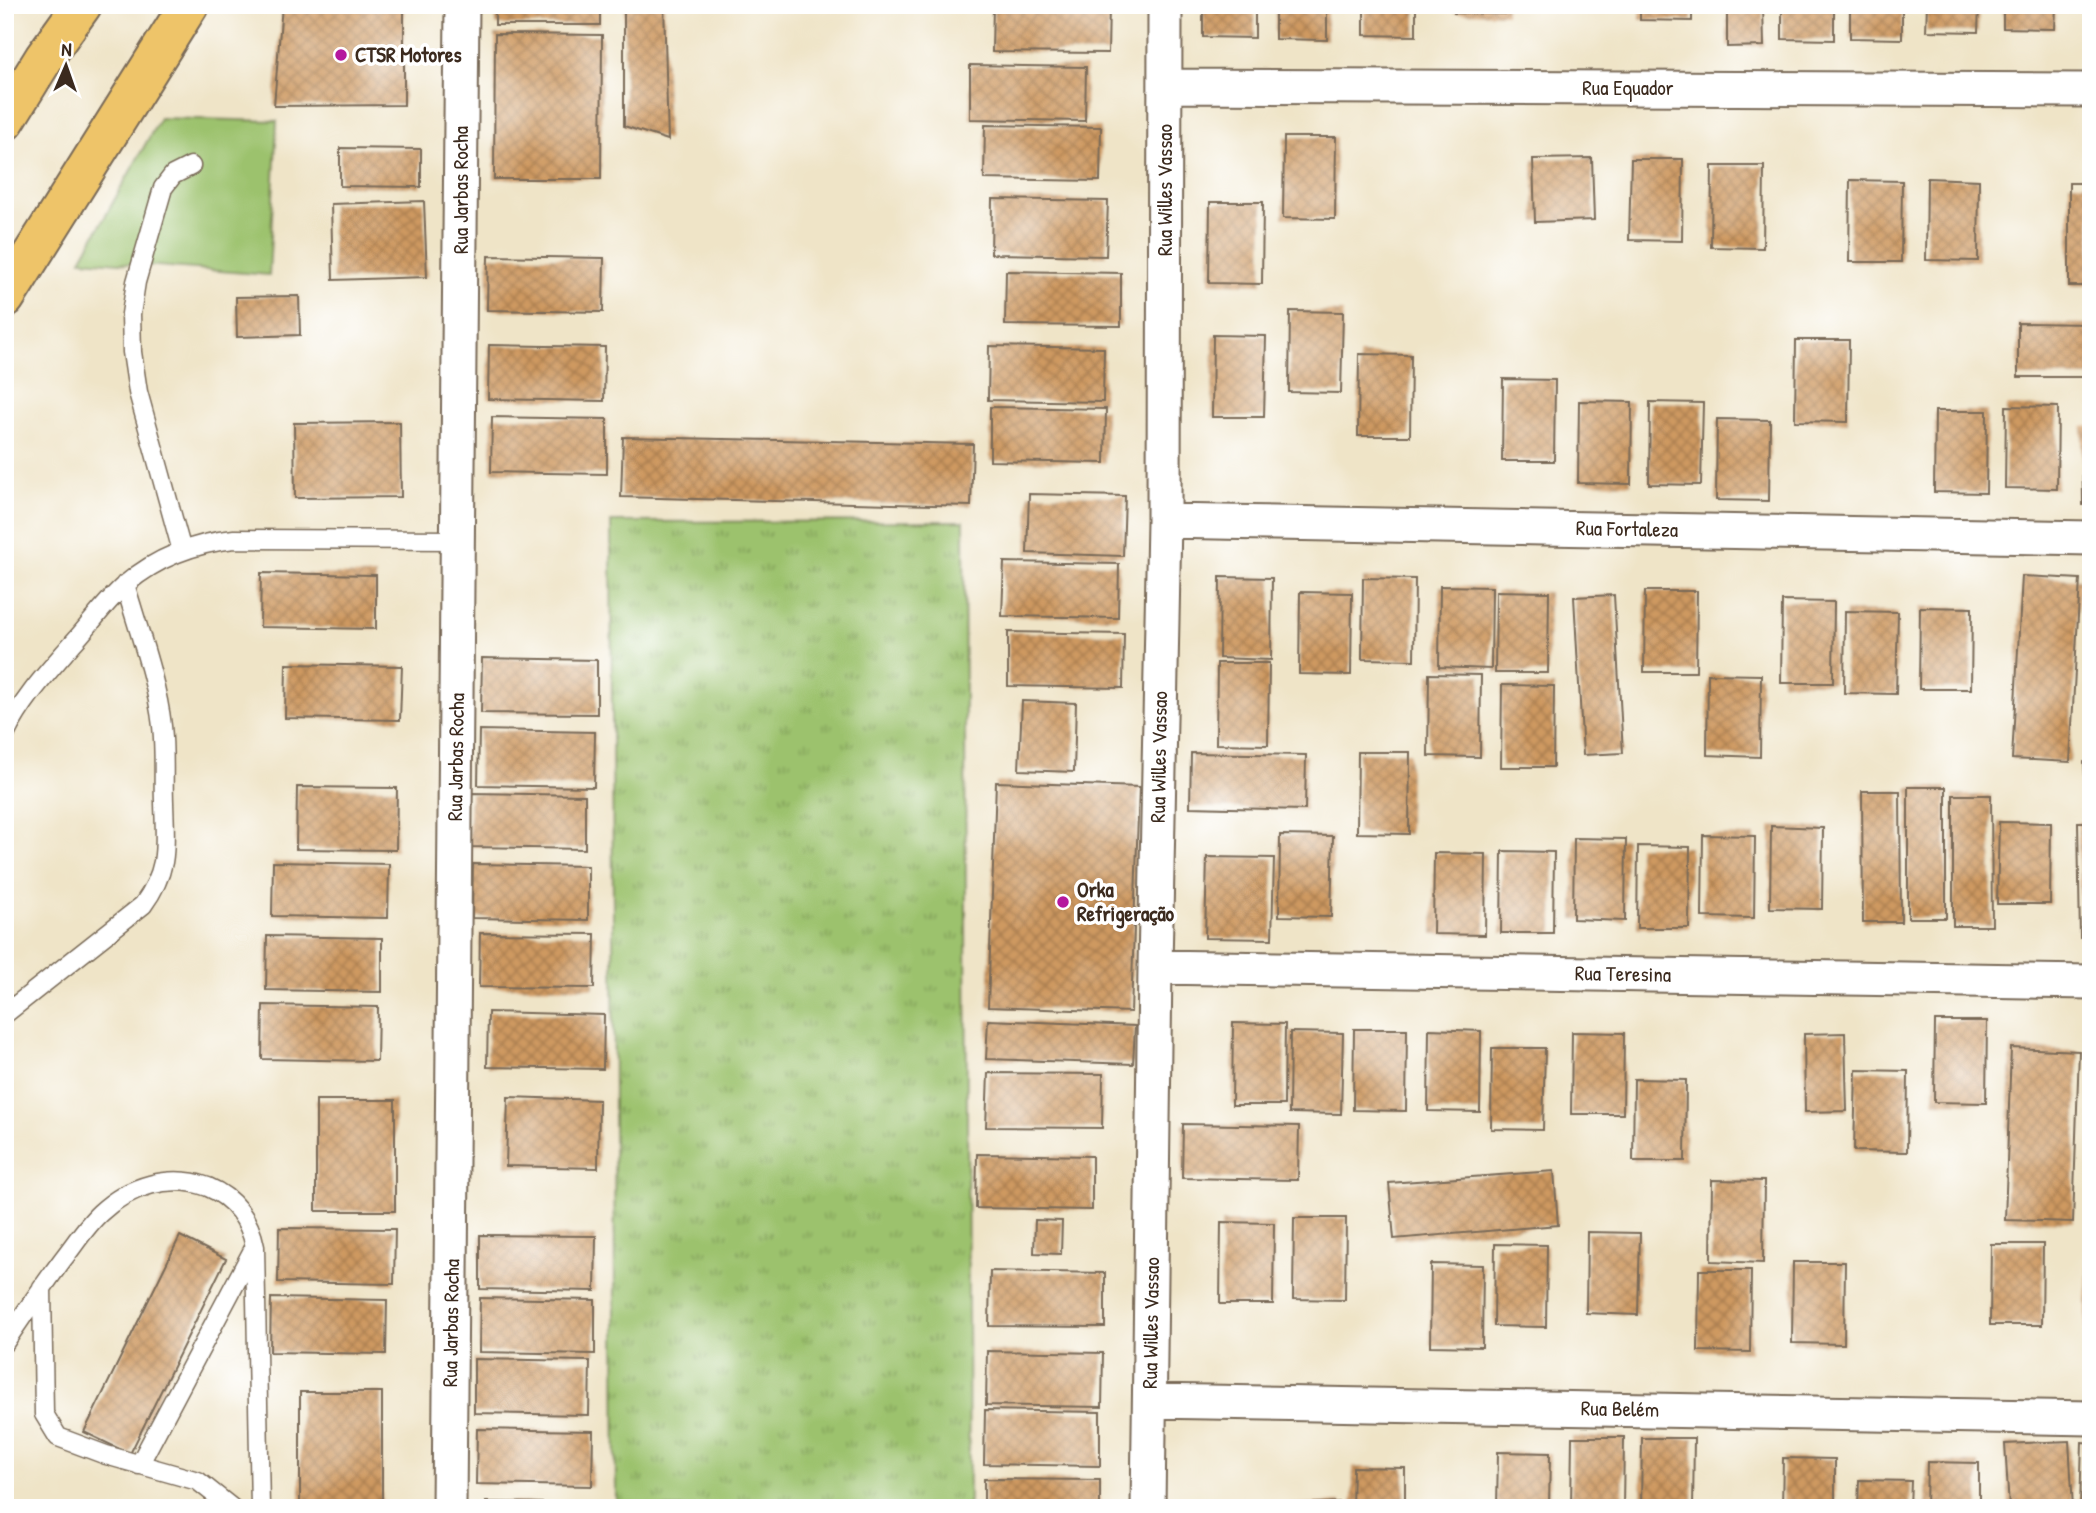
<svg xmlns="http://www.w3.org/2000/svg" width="2096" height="1513" font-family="'Patrick Hand',sans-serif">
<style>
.grass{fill:url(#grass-tufts);stroke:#6c7646;stroke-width:2}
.garden{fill:#9cc26d;stroke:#6c7646;stroke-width:2}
.building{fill:url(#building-cross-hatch)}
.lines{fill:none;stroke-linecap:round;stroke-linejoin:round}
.service-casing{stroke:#7a6b59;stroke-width:21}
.minor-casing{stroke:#7a6b59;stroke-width:37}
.primary-casing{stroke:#7a6b59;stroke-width:42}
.motorway-casing{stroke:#7a6b59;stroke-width:42}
.service{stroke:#fff;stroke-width:18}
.minor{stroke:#fff;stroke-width:33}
.primary{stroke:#eec469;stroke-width:38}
.motorway{stroke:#eec469;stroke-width:38}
.poi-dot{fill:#b5179e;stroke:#fff;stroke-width:2.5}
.labels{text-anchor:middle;stroke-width:7;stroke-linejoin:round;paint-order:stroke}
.poi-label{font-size:21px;font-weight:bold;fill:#3b2a1e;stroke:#fff;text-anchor:start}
.street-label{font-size:21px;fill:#3b2a1e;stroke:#fff}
</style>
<defs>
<pattern id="grass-tufts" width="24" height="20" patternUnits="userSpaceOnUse" patternTransform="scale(1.75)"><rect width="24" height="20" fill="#9cc26d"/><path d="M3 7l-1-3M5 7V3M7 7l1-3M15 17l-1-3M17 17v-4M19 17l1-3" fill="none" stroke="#809e59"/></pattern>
<pattern id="building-cross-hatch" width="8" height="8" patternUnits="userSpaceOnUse" patternTransform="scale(1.75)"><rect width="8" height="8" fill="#ce9960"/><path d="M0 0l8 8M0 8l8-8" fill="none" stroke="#a87d4f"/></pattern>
</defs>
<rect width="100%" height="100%" fill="#fff"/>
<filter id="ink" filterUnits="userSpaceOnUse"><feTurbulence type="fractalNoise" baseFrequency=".0143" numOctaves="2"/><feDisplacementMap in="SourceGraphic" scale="14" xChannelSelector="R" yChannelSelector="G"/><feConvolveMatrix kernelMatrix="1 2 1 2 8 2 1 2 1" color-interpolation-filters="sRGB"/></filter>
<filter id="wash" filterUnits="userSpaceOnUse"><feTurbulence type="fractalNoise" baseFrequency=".00686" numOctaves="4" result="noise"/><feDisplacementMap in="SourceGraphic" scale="28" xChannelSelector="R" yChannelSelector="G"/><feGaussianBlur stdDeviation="1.57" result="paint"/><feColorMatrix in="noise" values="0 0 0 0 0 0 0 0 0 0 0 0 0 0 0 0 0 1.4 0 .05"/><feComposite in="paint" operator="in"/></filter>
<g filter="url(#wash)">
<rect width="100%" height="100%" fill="#efe4c7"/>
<path class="grass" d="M964,521L969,1508H616L611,522Z"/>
<path class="garden" d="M160,118L277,121L269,275L81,260Z"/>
<g id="blocks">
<path class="building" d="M282,5H404V105L274,106Z
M495,5H600V25H495Z
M624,5H664L668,140L624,126Z
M993,5H1109L1108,53L992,52Z
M1203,5H1255V38L1203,37Z
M1275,5H1327V40L1275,39Z
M1364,5H1416V36L1364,35Z
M1454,5H1506V14L1454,13Z
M1640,5H1692V21L1640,20Z
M1727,5H1763L1764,46L1727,47Z
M1782,5H1834V40L1782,39Z
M1850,5H1902V39L1850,38Z
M1927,5H1979L1978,32L1926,31Z
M2003,5H2056L2055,29L2003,28Z
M495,34L602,35L601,179H494Z
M970,65L1086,67L1085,121L970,119Z
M985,125L1101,127L1100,181L984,179Z
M1284,137H1336L1335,219L1283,218Z
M340,148L421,149V187L340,186Z
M1592,158L1594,220L1535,222L1533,159Z
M1631,159H1683L1682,241L1629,240Z
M1712,166H1764L1763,248L1711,247Z
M1927,178L1979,180L1978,261L1926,260Z
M1850,180L1902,181L1901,262H1849Z
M2069,183H2091V286H2069Z
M992,199L1108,201L1106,256L991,254Z
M424,201L427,277L333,280L331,204Z
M1210,202H1263L1262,284L1209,283Z
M488,256L604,258L603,312L487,310Z
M1006,271L1121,273V326L1005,325Z
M299,296L300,335L237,337L236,297Z
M1290,311L1343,312L1341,393L1289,392Z
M2018,323L2091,324V377H2018Z
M1213,335L1266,336L1264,417H1212Z
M1796,340H1849L1848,422L1795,421Z
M489,345L605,347L604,401L488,399Z
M989,346L1104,348L1103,402L988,400Z
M1359,354L1411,355L1410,436H1358Z
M1503,379L1555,380L1554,461H1502Z
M1579,401L1632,402L1631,484L1578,483Z
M1650,402L1703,403L1701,485L1649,484Z
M2006,406L2058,407L2057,489L2005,488Z
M990,407L1106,409L1105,463L990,461Z
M1935,411H1987L1986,493L1934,492Z
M492,417L607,419V474L491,472Z
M1717,419L1770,420L1769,501L1716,500Z
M400,422L401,497L295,498L294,423Z
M2091,426V505H2083L2082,427Z
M623,437L973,444L971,506L621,497Z
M1029,494L1125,496L1123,556L1027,553Z
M1004,562L1119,564L1118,618L1002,616Z
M261,573L376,575V629L260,627Z
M2022,576L2080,579L2070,762L2012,759Z
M1220,577L1272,578L1271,660L1219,658Z
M1363,578L1415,579L1414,660L1362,659Z
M1440,586L1492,587L1491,669L1439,667Z
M1496,591L1549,592L1548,673H1495Z
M1645,591H1697L1696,672H1644Z
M1300,592L1352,593L1351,675L1299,674Z
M1614,595L1623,753L1583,755L1574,597Z
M1782,601L1834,602L1833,683H1781Z
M1920,607L1972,608L1971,689H1919Z
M1845,611L1898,612L1896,694L1844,693Z
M1008,632L1124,634L1123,688L1008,686Z
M482,658L597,660V714L481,713Z
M1217,663H1269L1268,745L1216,744Z
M286,664L402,666L400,720L285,718Z
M1429,674L1481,675L1480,757L1428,756Z
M1708,674L1761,675L1760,757L1707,755Z
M1502,685L1554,686L1553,767H1501Z
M1022,701L1076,703L1074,772L1019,770Z
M479,730L595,732L594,787L478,785Z
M1358,752H1410L1409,834L1357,833Z
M1191,753L1306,755L1305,810L1190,807Z
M2091,761V806H2087L2084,762Z
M996,782L1139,787L1131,1012L988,1007Z
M297,787L397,788L396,850L296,849Z
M1908,787H1946V918H1908Z
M1862,791H1900L1901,922H1863Z
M470,793L585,795V849L468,847Z
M1953,795H1991L1992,926H1953Z
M1999,822L2051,823L2050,904H1997Z
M2078,822H2091V938H2080Z
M1771,826L1823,828L1822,909L1770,908Z
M1280,835L1333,836L1331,917L1279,916Z
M1703,835L1755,836L1754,918L1702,917Z
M1574,838L1626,839L1625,921L1573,919Z
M1638,846L1690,847L1689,928H1637Z
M1502,851L1554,852L1553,933H1501Z
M1434,853L1486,854L1485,935L1433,934Z
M1207,857L1274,858L1272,939L1205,938Z
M273,862L389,864L388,918L272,916Z
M473,864L588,866V920L472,918Z
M480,933L595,934L594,988L479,987Z
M267,936L382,938V992L266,990Z
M263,1005L378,1007L377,1061L262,1059Z
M488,1012L604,1015L603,1069L487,1067Z
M988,1020L1135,1026L1133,1064L986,1059Z
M1935,1021H1987L1986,1103L1934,1102Z
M1233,1023L1285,1024L1284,1105H1232Z
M1354,1029H1407L1406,1111L1353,1110Z
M1429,1029L1481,1031L1480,1112L1428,1111Z
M1290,1032L1343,1033L1341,1114L1289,1113Z
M1572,1032L1624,1033L1623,1114H1571Z
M1845,1033L1847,1111L1805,1112L1804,1034Z
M1492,1048H1545L1543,1130L1491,1129Z
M2011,1048L2079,1051L2073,1222L2005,1220Z
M1856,1070L1908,1071L1907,1152L1854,1151Z
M988,1073L1103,1074L1102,1128L986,1127Z
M1634,1079L1686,1080L1685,1161H1633Z
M508,1097L599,1100L598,1168L506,1166Z
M316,1100H395V1211H316Z
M1183,1124L1299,1126L1298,1180L1182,1178Z
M977,1154L1092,1156V1210L976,1208Z
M1554,1171L1558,1225L1394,1239L1389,1183Z
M1712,1180L1764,1181L1763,1263L1711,1261Z
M1294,1218H1346L1345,1300L1293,1299Z
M1035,1220L1062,1221L1061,1254L1034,1253Z
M1221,1222L1274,1223L1273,1304H1220Z
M2088,1227H2091V1351H2085Z
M279,1228L395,1229L394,1284L278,1282Z
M1587,1232L1640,1233L1638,1315L1586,1313Z
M480,1235L596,1236L595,1291L480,1289Z
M180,1236L226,1259L130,1454L84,1432Z
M1495,1244L1547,1245L1546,1327L1494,1326Z
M1991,1244H2043L2042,1325H1990Z
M1793,1262H1845L1844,1344L1792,1343Z
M1431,1264L1483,1265L1482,1347L1430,1346Z
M1699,1270H1751L1750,1352L1698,1351Z
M990,1271L1105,1273V1327L989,1326Z
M271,1298L387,1300L386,1354L270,1352Z
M480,1298L595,1300V1354L479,1352Z
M987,1351L1103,1353L1102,1407L986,1405Z
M474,1359L590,1361L589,1415L474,1413Z
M300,1392H382V1508H300Z
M985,1410L1100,1412V1466L984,1464Z
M477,1429L593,1431L592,1486L476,1484Z
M1572,1437H1624L1623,1508H1571Z
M1642,1438H1694L1693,1508H1641Z
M2069,1441L2073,1508H2009L2005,1444Z
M2082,1442L2091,1443V1507H2080Z
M1498,1452L1550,1453L1549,1508H1497Z
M1783,1458L1835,1459V1508H1782Z
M1927,1462L1979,1463V1508H1926Z
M1353,1467L1405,1468V1508H1352Z
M984,1479L1100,1480V1508H984Z
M1859,1480L1911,1481L1910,1508H1858Z
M486,1502L602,1504V1508H486Z
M1341,1502V1508H1276V1505Z"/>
</g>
</g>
<g filter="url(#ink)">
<use href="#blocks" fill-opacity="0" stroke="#7a6b59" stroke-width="2"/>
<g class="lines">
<g class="service-casing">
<path id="service" d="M182,551L138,392L132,352L131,314L136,282L163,188L173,175L191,166
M5,735C22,700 47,673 72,644C90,625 106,601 126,584C156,558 195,543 234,539L459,540
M5,1014L143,905C170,868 165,845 164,802C163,777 165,751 162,726C157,681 138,629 125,584
M42,1287L44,1414L58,1437L106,1455L198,1481L232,1508
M5,1342C24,1314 43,1286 63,1259C75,1244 86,1226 100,1213C129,1186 170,1173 208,1187C234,1198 250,1220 255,1247L260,1508
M139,1465L253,1250"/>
</g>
<g class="minor-casing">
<path id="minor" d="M1166,86L2091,90
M1164,521L2091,538
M1155,967L2091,982
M1150,1401L2091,1418
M449,1508L462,5
M1148,1508L1155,967L1164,521L1165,5"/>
</g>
<g class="primary-casing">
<path id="primary" d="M5,298L189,5"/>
</g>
<g class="motorway-casing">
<path id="motorway" d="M5,121L44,58L82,5"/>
</g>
<use href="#service" class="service"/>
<use href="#minor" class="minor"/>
<use href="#primary" class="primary"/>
<use href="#motorway" class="motorway"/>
</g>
</g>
<g class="poi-dot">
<circle cx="341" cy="55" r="7"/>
<circle cx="1063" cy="902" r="7"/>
</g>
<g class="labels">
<g class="poi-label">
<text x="355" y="62">CTSR Motores</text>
<text x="1077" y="897">Orka<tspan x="1077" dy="24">Refrigeração</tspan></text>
</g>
<g class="street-label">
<text x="1628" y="95">Rua Equador</text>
<text transform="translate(461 190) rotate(-90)" y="7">Rua Jarbas Rocha</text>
<text transform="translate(1165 190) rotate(-90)" y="7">Rua Willes Vassao</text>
<text transform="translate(1627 529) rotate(1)" y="7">Rua Fortaleza</text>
<text transform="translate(456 757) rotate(-89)" y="7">Rua Jarbas Rocha</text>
<text transform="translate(1159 757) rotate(-89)" y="7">Rua Willes Vassao</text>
<text transform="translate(1623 974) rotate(1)" y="7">Rua Teresina</text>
<text transform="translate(451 1323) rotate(-89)" y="7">Rua Jarbas Rocha</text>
<text transform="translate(1151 1323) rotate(-89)" y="7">Rua Willes Vassao</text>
<text transform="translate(1620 1409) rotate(1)" y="7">Rua Belém</text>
</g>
</g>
<rect width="2096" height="1513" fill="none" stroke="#fff" stroke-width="28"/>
<g transform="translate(66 66) rotate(2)" stroke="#ffffff" stroke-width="5" paint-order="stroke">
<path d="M0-5L12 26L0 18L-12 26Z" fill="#3b2a1e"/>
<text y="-10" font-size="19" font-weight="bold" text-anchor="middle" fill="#3b2a1e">N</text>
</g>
</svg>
